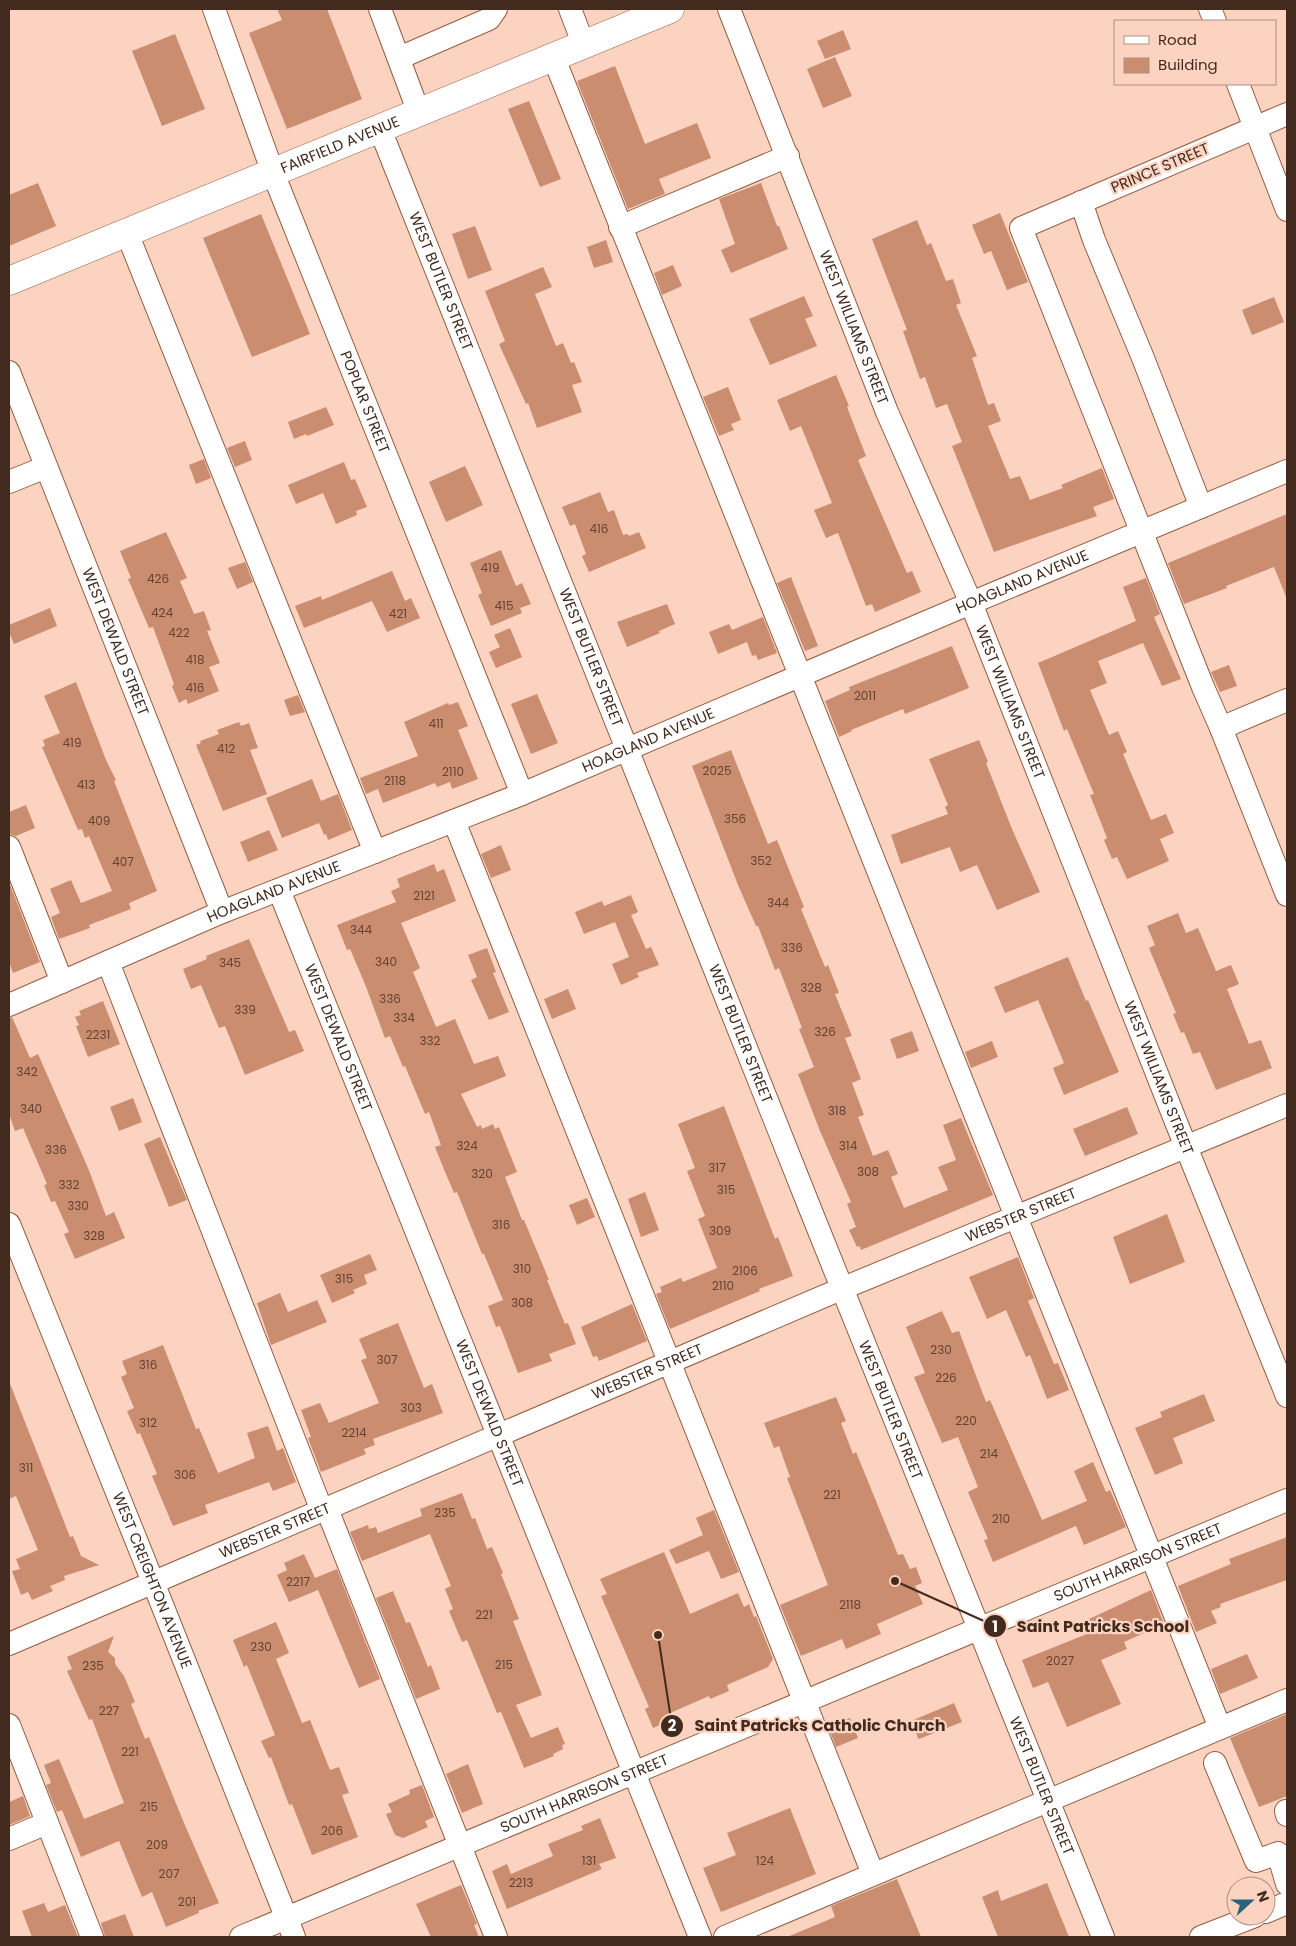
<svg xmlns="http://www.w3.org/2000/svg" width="1296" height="1946" font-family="Poppins,sans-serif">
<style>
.building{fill:#ca8d70}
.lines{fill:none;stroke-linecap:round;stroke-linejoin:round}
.minor-casing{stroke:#965d41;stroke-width:24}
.major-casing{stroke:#965d41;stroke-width:29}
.minor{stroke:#fff;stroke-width:22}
.major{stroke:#fff;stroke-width:28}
.labels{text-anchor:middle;stroke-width:4.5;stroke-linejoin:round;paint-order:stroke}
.number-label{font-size:12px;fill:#654332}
.street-label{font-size:15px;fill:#432a1e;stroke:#fbd3c0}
.leader{fill:none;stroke:#432a1e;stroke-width:2}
.callout-dot{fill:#432a1e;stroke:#fbd3c0;stroke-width:2}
.mark-label{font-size:15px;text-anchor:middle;font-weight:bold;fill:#fff}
.callout-label{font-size:16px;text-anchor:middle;font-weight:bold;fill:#432a1e;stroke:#fbd3c0;stroke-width:4.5;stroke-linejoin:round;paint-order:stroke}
</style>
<rect width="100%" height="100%" fill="#fbd3c0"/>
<path class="building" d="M277,9H327L362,99L287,129L249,33L282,20Z
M843,30L851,49L825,59L817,41Z
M175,34L205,109L162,126L132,51Z
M835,57L852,96L823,108L807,69Z
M615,66L645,144L697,123L711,158L659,179L665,194L628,209L577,81Z
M529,101L561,179L540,187L508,109Z
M38,183L56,226L9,246V195Z
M761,183L777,226H779L788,249L731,273L721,250L735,244L719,199Z
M1000,213L1028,282L1007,290L991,251L984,254L972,225Z
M261,214L310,334L252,357L203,238Z
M917,220L927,245L931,243L946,281L953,279L961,303L956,305L977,356L972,358L988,405L994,403L1001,421L988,426L1010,479L1020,476L1030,500L1063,488L1061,485L1102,468L1114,499L1093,507L1097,516L994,552L952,446L962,442L947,404L936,408L925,377L920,379L903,331L907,330L872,239Z
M475,226L492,270L468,279L452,234Z
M606,240L613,262L594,268L587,247Z
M673,265L682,286L662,295L654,273Z
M543,267L552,287L535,294L556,346L563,343L571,363L574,362L582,382L572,385L582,412L537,428L528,403L526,404L499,344L505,341L485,291Z
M804,296L813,316L805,319L817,346L770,365L749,319Z
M1274,297L1284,322L1252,335L1242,310Z
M836,375L849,406L847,407L866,456L858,460L907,573L912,571L921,592L875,612L872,604L866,606L838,533L826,538L814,510L832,503L801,426L790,431L777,400Z
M728,387L741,420L731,424L734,430L719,436L703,397Z
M326,407L334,425L307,436L306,434L294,439L288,422Z
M245,441L252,460L235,467L227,448Z
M204,459L211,478L196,484L189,465Z
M344,462L351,480L355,479L367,507L356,511L357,515L336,524L323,493L296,504L288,485Z
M465,466L483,505L446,522L429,482Z
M600,492L608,512L614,510L623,535L628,534L629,536L639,532L646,548L589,572L582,556L586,554L575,524L570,526L562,507Z
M1287,514V599L1274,567L1226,586L1227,588L1184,604L1168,563Z
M166,532L187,578L180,581L194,614L204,611L211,630L207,631L220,663L209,667L219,691L188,704L186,699L179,703L172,686L174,684L153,627L149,628L128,579L131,578L120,551Z
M501,550L516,586L522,583L531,604L520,608L522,613L491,626L478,595L482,593L470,563Z
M245,562L253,582L237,589L228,568Z
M392,571L405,601L411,598L420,618L387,632L372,601L304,628L295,606L321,596L322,600Z
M791,577L818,646L805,651L777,583Z
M1146,578L1160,614L1154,617L1181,679L1162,686L1143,643L1098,661L1107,683L1090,690L1109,735L1118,731L1127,752L1123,754L1151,820L1166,814L1174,833L1160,839L1169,861L1127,879L1117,857L1112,859L1104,840L1107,838L1090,795L1094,794L1067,729L1064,731L1038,663L1136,621L1123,587Z
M667,604L675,624L659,631L660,633L627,647L617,622Z
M50,608L57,626L14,644L9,632V625Z
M763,617L777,653L758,660L756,655L752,656L747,642L718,654L709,632L729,624L732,630Z
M510,628L522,657L496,668L489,652L500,647L494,635Z
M952,646L969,688L905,714L903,709L851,730L852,731L839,737L825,701L850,690L849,687Z
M1229,665L1237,686L1220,692L1211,672Z
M76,682L106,760L116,780L114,781L157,891L129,903L131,909L89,925L90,928L59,939L51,917L60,913L50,889L71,880L81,903L112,891L89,836L85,838L82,829L78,830L42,747L45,746L43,740L60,733L44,696Z
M537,694L558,743L531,754L511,704Z
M298,695L305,712L290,716L284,700Z
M458,702L468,726L458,730L478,779L452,789L450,782L437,787L435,783L383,803L378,789L366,794L360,778L418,756L404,722L448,703L449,705Z
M239,722L241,726L249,723L258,748L250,750L267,794L223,811L196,745L201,743L200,741L219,734L217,730Z
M979,740L988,762L986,763L1012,829L1040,892L997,910L977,865L960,872L950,847L901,864L891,835L948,814L945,807L948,805L929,759Z
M731,750L768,844L777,840L804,907L801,909L825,967L828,965L839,993L835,994L852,1036L845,1038L861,1079L852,1083L864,1115L858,1117L873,1156L888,1150L898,1174L891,1177L904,1208L948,1190L938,1167L956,1160L943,1125L961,1118L993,1195L861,1250L860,1246L857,1247L849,1230L856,1227L847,1204L851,1202L820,1131L798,1074L814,1067L799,1029L802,1028L779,968L775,970L758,926H756L738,885L692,766Z
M312,779L321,801L338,794L352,830L328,840L326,834L324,835L319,823L282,838L266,798Z
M26,805L35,828L16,836L9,834V812Z
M269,830L278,850L248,862L240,842Z
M501,845L511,870L491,878L481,854Z
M434,864L437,872L444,869L456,901L401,923L420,968L413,972L436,1027L455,1019L474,1064L498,1056L506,1076L461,1094L477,1127L481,1125L482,1129L493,1124L495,1129L499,1127L517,1172L505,1177L522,1220H524L549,1280H547L565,1324L568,1323L576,1344L549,1354L552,1361L518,1373L500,1326L496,1327L488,1306L503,1300L484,1254H482L457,1192L454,1193L443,1167L435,1147L441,1145L429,1112L425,1114L405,1066L403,1067L390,1036L385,1038L365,984L350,949L347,950L337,925L396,902L391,891L400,887L397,879Z
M9,882L40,962L13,973L9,962Z
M631,895L638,912L631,915L646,949L651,947L659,965L637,973L639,977L621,985L612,964L629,957L615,922L584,934L575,912L602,901L604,906Z
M1178,913L1186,933L1198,928L1216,971L1231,965L1239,984L1227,989L1249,1044L1261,1040L1272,1068L1216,1090L1200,1052L1193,1054L1184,1032L1181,1033L1173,1014L1176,1013L1149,948L1155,945L1147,926Z
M249,939L289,1032L295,1030L304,1051L245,1075L225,1026L219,1028L201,985L191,989L183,969L207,959L206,956Z
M487,948L496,972L493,973L509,1012L489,1020L471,980L477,977L468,955Z
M1068,957L1086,1001L1088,1000L1119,1072L1064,1095L1053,1068L1064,1063L1038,1000L1005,1013L994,987Z
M568,989L576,1009L552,1019L544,999Z
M103,1001L120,1044L88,1057L76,1026L79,1025L75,1017L81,1015L79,1011Z
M12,1017L30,1058L38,1054L88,1168L106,1216L114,1212L125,1238L75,1259L64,1234L69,1232L55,1201L51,1202L44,1185L47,1184L23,1128L15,1131L9,1114V1018Z
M912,1031L919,1051L897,1059L890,1039Z
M992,1041L998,1057L971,1068L965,1052Z
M133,1098L142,1122L119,1131L110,1107Z
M724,1106L775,1239L778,1237L793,1276L759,1289L760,1291L670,1329L656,1294L662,1292L660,1287L681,1278L683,1282L717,1268L698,1219L705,1216L687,1171L695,1168L678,1124Z
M1127,1107L1138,1134L1085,1156L1073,1129Z
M160,1137L187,1200L169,1207L144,1144Z
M645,1192L659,1230L641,1237L628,1199Z
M587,1198L595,1217L577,1225L569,1205Z
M1167,1214L1185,1262L1130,1284L1113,1237Z
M370,1254L377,1270L364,1275L367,1284L353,1290L355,1293L332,1303L320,1275Z
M1018,1257L1034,1298L1028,1301L1054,1364L1058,1363L1069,1390L1047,1399L1030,1355L1026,1357L1006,1310L987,1319L969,1277Z
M280,1293L288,1312L317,1300L327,1322L271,1345L257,1303Z
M632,1304L647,1341L599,1361L597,1356L593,1357L581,1327Z
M942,1311L952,1333L959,1331L986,1402L990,1400L1042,1520L1087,1501L1074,1471L1093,1462L1106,1492L1110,1490L1126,1527L1084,1545L1076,1526L993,1562L984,1540L988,1539L968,1492L978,1487L958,1437L942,1443L914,1377L925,1373L906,1327Z
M398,1323L424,1388L432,1384L443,1413L373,1439L375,1445L364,1449L366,1454L321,1472L308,1438L311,1437L301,1410L320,1403L329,1423L379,1403L361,1360L367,1358L359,1339Z
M163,1345L196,1429L199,1428L218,1473L255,1458L247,1433L268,1426L277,1451L283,1448L296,1482L273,1491L269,1482L205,1505L208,1513L173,1526L152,1476L157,1474L140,1433L137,1434L127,1411L134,1408L121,1377L127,1374L122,1361Z
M9,1381L70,1537L73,1536L81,1556L99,1565L64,1576L65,1580L50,1586L53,1591L32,1600L28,1592L21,1595L12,1571L20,1569L16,1559L38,1550L16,1496L9,1499Z
M1204,1394L1215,1421L1173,1438L1183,1463L1155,1475L1135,1428L1162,1417L1160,1412Z
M836,1397L846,1421L841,1423L853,1454L856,1452L898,1555L903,1554L910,1569L916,1567L922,1583L915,1586L923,1604L877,1624L881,1634L846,1649L842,1639L801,1656L780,1605L828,1585L787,1478L790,1477L779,1446L774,1448L764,1423Z
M462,1493L472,1519L475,1518L487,1549L492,1547L503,1573L501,1574L519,1619L513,1621L542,1695L516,1705L531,1738L558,1727L565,1744L562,1745L563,1749L553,1754L554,1756L524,1768L501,1712L497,1713L467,1640L462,1642L449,1611L453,1609L445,1589L451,1586L430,1534L362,1561L350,1532L368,1525L369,1529L376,1527L378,1533L422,1516L420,1509Z
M714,1510L739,1572L721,1579L709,1551L676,1564L669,1550L703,1535L696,1518Z
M1287,1537V1580L1220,1604L1221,1607L1211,1611L1217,1623L1196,1632L1178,1586L1231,1564L1229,1559Z
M664,1552L690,1614L738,1593L744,1607L749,1604L754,1617L756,1616L773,1659L768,1667L727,1685L729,1691L710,1699L709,1696L668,1714L671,1720L653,1728L645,1709L649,1707L601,1596L607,1594L600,1579Z
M304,1554L315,1578L337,1569L380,1679L359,1688L318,1590L289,1602L277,1575L287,1570L284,1563Z
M1151,1590L1164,1624L1124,1642L1127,1649L1101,1660L1121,1704L1067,1727L1048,1682L1033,1688L1022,1660L1092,1632L1087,1620Z
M393,1591L406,1623L410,1622L428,1667L431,1665L440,1689L416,1699L376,1598Z
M276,1622L289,1653L276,1659L302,1723L310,1720L330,1770L339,1767L349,1793L342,1795L358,1837L312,1855L292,1804L289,1805L271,1757L269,1758L261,1741L275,1735L247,1665L244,1667L233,1640Z
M114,1636L108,1652L115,1658V1664L124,1676L135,1702L131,1704L145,1739L149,1737L184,1823L219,1903L198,1911L199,1913L166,1927L152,1892L142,1897L119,1841L81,1857L62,1810L57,1812L46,1785L51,1783L44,1765L59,1759L84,1819L124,1803L92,1719L89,1720L67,1671L72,1669L67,1657Z
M1247,1654L1258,1678L1220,1694L1211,1669Z
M954,1703L962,1722L919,1739L918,1738L911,1721Z
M1287,1714V1796L1259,1807L1230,1738Z
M850,1718L858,1738L836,1747L828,1726Z
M468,1764L483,1804L462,1813L446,1774Z
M422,1785L434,1817L425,1821L428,1827L403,1838L395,1835L386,1814L392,1812L388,1804L410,1794L409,1790Z
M23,1796L30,1816L9,1825V1802Z
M790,1808L816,1874L721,1912L703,1868L736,1855L727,1833Z
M600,1818L616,1858L599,1864L602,1869L507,1909L492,1871L507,1864L511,1874L553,1856L548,1844L583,1830L581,1826Z
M897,1879L921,1937H787L835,1917L831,1906Z
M1047,1883L1069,1937H998L982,1897L998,1890L1001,1901Z
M461,1885L477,1924L474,1925L479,1937H431L416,1904Z
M44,1903L48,1912L65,1905L78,1937H32L22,1911Z
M125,1914L134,1937H105L101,1923Z"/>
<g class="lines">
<g class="minor-casing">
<g id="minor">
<path id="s1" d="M214,9L273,173L522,794"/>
<path d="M380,9L419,113"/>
<path d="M570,9L583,43"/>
<path id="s2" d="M729,9L887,412L971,603L1176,1122L1287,1396"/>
<path d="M1210,9L1215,21"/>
<path d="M553,56L1220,1728"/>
<path d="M399,58L489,19L496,9"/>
<path d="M1238,84L1287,210"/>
<path d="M1287,114L1021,228L1203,687L1221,728L1287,895"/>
<path id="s3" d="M380,129C622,731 858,1336 1103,1937"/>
<path d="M1081,202L1094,240L1143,358L1201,507"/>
<path d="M620,227L788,156"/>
<path d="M127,233L375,852"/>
<path id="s4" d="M9,372L222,912"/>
<path d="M9,482L46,467"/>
<path d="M1221,728L1287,700"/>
<path d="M454,821L873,1874"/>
<path d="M9,847L62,982"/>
<path id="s5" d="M279,890L700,1937"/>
<path d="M108,962L322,1511"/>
<path id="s6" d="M9,1005L222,912L522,794L971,603L1287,471"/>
<path id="s7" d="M9,1224L163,1607L294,1937"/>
<path d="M327,1509L496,1937"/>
<path id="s8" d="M9,1644L841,1289L1287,1105"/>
<path d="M9,1725L92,1937"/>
<path d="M1215,1763L1256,1861L1278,1853L1287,1884"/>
<path d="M1286,1811L1287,1815"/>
<path d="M9,1839L47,1823"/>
<path d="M1266,1912L1287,1903"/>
<path id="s9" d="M241,1937L1287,1500"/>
<path d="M725,1937L1287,1700"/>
<path d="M1201,1937L1255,1916"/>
</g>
</g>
<g class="major-casing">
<g id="major">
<path id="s10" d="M9,281L670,9"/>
</g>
</g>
<use href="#minor" class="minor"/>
<use href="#major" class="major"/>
</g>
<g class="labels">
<g class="number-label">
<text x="599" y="533">416</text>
<text x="490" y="572">419</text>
<text x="158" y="583">426</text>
<text x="504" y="610">415</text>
<text x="162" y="617">424</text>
<text x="398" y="618">421</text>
<text x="179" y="637">422</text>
<text x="195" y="664">418</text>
<text x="195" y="692">416</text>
<text x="865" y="700">2011</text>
<text x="436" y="728">411</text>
<text x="72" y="747">419</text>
<text x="226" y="753">412</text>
<text x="717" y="775">2025</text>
<text x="453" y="776">2110</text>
<text x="395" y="785">2118</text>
<text x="86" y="789">413</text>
<text x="735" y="823">356</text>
<text x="99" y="825">409</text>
<text x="761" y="865">352</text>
<text x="123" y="866">407</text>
<text x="424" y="900">2121</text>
<text x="778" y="907">344</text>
<text x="361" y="934">344</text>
<text x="792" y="952">336</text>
<text x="386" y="966">340</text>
<text x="230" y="967">345</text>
<text x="811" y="992">328</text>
<text x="390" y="1003">336</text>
<text x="245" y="1014">339</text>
<text x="404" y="1022">334</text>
<text x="825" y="1036">326</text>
<text x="98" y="1039">2231</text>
<text x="430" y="1045">332</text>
<text x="27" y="1076">342</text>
<text x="31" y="1113">340</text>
<text x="837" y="1115">318</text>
<text x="467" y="1150">324</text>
<text x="848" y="1150">314</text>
<text x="56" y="1154">336</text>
<text x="717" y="1172">317</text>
<text x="868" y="1176">308</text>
<text x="482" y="1178">320</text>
<text x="69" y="1189">332</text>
<text x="726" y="1194">315</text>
<text x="78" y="1210">330</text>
<text x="501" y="1229">316</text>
<text x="720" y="1235">309</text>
<text x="94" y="1240">328</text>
<text x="522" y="1273">310</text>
<text x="745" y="1275">2106</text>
<text x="344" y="1283">315</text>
<text x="723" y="1290">2110</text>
<text x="522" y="1307">308</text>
<text x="941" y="1354">230</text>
<text x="387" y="1364">307</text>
<text x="148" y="1369">316</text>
<text x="946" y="1382">226</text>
<text x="411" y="1412">303</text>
<text x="966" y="1425">220</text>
<text x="148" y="1427">312</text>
<text x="354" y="1437">2214</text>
<text x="989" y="1458">214</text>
<text x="26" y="1472">311</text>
<text x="185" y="1479">306</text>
<text x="832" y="1499">221</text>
<text x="445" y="1517">235</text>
<text x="1001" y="1523">210</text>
<text x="298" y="1586">2217</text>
<text x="850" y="1609">2118</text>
<text x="484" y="1619">221</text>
<text x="261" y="1651">230</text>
<text x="1060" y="1665">2027</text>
<text x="504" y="1669">215</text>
<text x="93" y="1670">235</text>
<text x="109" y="1715">227</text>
<text x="130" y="1756">221</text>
<text x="149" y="1811">215</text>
<text x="332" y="1835">206</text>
<text x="157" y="1849">209</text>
<text x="589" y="1865">131</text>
<text x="765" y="1865">124</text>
<text x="169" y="1878">207</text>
<text x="521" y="1887">2213</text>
<text x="187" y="1906">201</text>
</g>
<g class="street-label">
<text dy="5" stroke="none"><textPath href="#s10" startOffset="358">FAIRFIELD AVENUE</textPath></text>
<text transform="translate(1160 168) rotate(-23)" y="5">PRINCE STREET</text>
<text dy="5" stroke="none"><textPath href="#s3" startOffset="164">WEST BUTLER STREET</textPath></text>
<text dy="5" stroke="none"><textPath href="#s2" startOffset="342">WEST WILLIAMS STREET</textPath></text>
<text dy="5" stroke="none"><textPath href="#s1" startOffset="421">POPLAR STREET</textPath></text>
<text dy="5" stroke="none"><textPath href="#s6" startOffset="1098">HOAGLAND AVENUE</textPath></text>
<text dy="5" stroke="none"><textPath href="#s4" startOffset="290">WEST DEWALD STREET</textPath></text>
<text dy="5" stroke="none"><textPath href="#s3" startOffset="569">WEST BUTLER STREET</textPath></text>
<text dy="5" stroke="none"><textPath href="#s2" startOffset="748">WEST WILLIAMS STREET</textPath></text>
<text dy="5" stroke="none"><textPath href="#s6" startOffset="692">HOAGLAND AVENUE</textPath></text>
<text dy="5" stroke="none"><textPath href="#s6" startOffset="288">HOAGLAND AVENUE</textPath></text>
<text dy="5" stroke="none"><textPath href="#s3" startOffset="974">WEST BUTLER STREET</textPath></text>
<text dy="5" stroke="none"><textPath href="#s5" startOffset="159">WEST DEWALD STREET</textPath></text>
<text dy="5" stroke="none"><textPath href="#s2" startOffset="1152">WEST WILLIAMS STREET</textPath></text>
<text dy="5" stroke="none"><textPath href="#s8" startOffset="1099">WEBSTER STREET</textPath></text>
<text dy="5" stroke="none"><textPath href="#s8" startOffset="694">WEBSTER STREET</textPath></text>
<text dy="5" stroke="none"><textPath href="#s3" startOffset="1379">WEST BUTLER STREET</textPath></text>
<text dy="5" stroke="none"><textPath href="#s5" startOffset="564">WEST DEWALD STREET</textPath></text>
<text dy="5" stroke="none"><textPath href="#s8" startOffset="289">WEBSTER STREET</textPath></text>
<text dy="5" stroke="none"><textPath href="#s9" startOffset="972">SOUTH HARRISON STREET</textPath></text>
<text dy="5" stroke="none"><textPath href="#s7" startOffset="384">WEST CREIGHTON AVENUE</textPath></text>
<text dy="5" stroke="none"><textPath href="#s3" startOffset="1784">WEST BUTLER STREET</textPath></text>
<text dy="5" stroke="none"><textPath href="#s9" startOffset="372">SOUTH HARRISON STREET</textPath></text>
</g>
</g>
<path class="leader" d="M895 1581L995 1626M658 1635L672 1726"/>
<g class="callout-dot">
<circle cx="895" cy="1581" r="5"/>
<circle cx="658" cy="1635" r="5"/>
<circle cx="995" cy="1626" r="12"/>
<circle cx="672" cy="1726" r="12"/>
</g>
<g class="mark-label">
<text x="995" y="1632">1</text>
<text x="672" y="1731">2</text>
</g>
<g class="callout-label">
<text x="1103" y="1632">Saint Patricks School</text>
<text x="820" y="1731">Saint Patricks Catholic Church</text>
</g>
<rect width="1296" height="1946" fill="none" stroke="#432a1e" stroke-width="20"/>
<rect x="1114" y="20" width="162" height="65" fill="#fbd3c0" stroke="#b18f7f"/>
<rect x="1124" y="36" width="25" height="8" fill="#ffffff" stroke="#b18f7f"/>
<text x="1158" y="45" font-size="15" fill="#432a1e">Road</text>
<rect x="1124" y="58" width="25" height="15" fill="#ca8d70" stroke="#b18f7f"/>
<text x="1158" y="70" font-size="15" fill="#432a1e">Building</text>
<g transform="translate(1251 1901) rotate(69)"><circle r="24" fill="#fbd3c0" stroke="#b18f7f"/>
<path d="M0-4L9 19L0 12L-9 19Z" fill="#28657c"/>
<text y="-8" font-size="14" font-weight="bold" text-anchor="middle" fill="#432a1e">N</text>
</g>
</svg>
